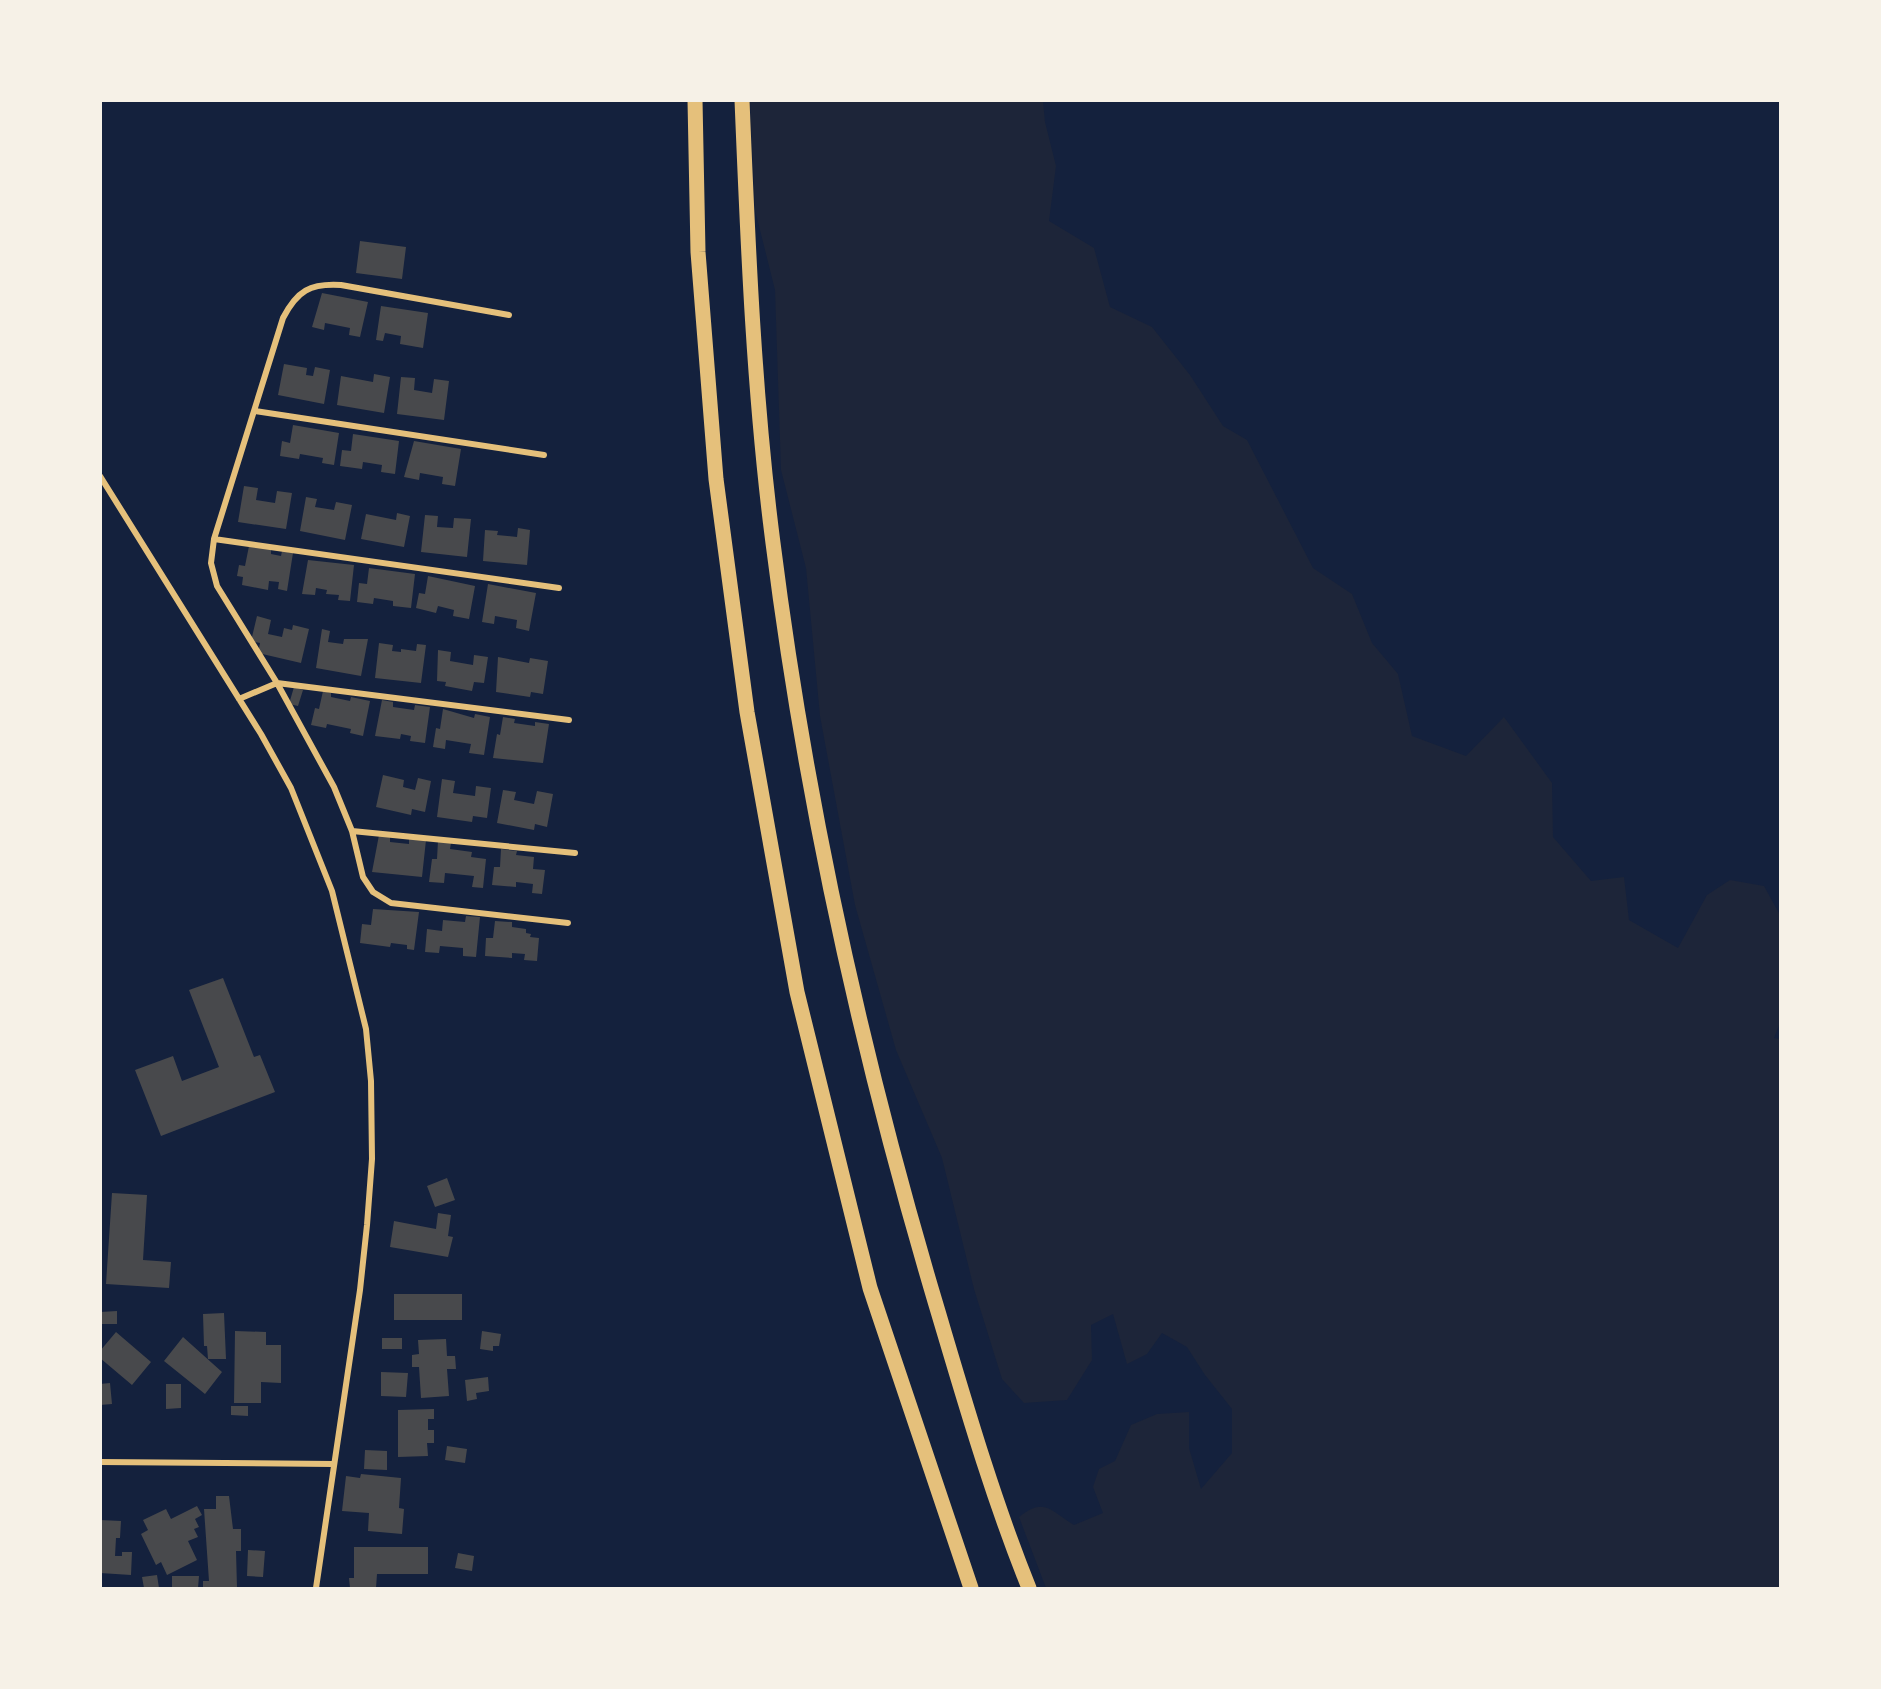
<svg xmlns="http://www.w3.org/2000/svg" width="1881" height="1689" font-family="'Asap Condensed',sans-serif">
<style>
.green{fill:#1d2539}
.building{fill:#48494c}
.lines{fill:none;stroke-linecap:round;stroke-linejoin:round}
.minor{stroke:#e5c07b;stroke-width:6}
.primary{stroke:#e5c07b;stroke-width:15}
</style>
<rect width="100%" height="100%" fill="#14213d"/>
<path class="green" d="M750,101H1043L1045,122L1056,166L1049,221L1094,248L1110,307L1152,327L1190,375L1223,426L1247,440L1313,568L1352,594L1372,643L1398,674L1412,736L1466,756L1504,717L1552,783L1553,837L1591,881L1624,877L1629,920L1678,948L1707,895L1730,880L1764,886L1780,915V1023L1774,1038L1780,1039V1588H1046L1019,1517C1045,1497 1049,1510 1074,1525L1103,1513L1093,1487L1099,1469L1115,1461L1131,1425L1157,1414L1189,1412V1448L1201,1489L1232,1453V1409L1205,1375L1187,1347L1162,1333L1147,1354L1127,1364L1113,1314L1091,1325L1092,1360L1067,1400L1024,1403L1002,1379L974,1289L942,1158L896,1050L855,905L820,716L806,568L781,470L775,290L755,210Z"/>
<path class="building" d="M360,241L406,247L402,279L356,273Z
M322,293L368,302L360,337L349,335L350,328L325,323L324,330L312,327Z
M381,306L428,313L423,348L400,344L401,336L385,333L383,341L376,340Z
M284,364L307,368L306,375L313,376L315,367L330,370L324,404L278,395Z
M374,374L390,377L384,413L337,405L341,376L373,382Z
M401,377L415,378L414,390L432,393L434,379L449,381L444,420L397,414Z
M293,425L339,433L334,465L322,463L323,458L300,454L299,459L280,456L282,441L290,443Z
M353,434L399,441L395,474L381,472L382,465L363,462L362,469L340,466L342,450L351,451Z
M414,441L461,449L455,486L442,484L443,477L420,473L419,480L404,477Z
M244,486L258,488L256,500L275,503L277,491L292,493L286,529L238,522Z
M306,497L317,499L315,507L334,510L336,502L352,505L345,540L300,531Z
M397,513L410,516L404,547L361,539L366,514L396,520Z
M425,515L438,516L437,527L453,528L454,518L471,519L467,557L421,552Z
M518,528L530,530L527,565L483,561L485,530L498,531L497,535L517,537Z
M249,546L271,549V554L281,556L282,551L293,553L287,591L278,589L279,582L269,581L268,590L242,585L243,577L237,576L239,565L245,566Z
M308,560L354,565L350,601L338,600L339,595L326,594L327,590L316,588L315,595L302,594Z
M369,568L415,574L411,608L393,606V601L374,598L373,604L357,602L359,583L367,584Z
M428,576L475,586L469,619L453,616L454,610L438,606L436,613L416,608L419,593L425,594Z
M488,584L536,593L529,631L516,628L517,620L495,616L494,624L482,622Z
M257,616L271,620L268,634L282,637L284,628L292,630L293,625L309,629L301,663L258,653L260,643L251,641Z
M322,629L330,631L328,642L343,644L344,639H368L361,676L316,668Z
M379,643L393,645L392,651L401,652V649L416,651L417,644L426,645L421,683L375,678Z
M438,650L451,652L450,661L473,665L474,655L488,657L484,683L474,682L472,691L445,686L446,682L437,681Z
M498,657L529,663L530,658L548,661L543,694L531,692L530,697L496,692Z
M294,687L303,690L298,706L289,704Z
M323,691L331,693V697L350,701L351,697L370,701L363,736L350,733L351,729L327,724L326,728L311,725L315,708L319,709Z
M382,700L393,702V707L414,710L415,705L430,707L425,743L410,741L411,736L401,734L400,739L375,736Z
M443,709L474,718L475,714L490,717L484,755L469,753L471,744L446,740L445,749L433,747L436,728L440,729Z
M503,717L515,719L514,723L535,726V722L549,724L543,763L493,758L497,734L500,735Z
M383,775L404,780L403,787L415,790L418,778L431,781L425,812L412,809L411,815L376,807Z
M442,779L455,781L453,793L475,796L476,786L491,788L487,818L473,816L472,822L437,817Z
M503,790L516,792L514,800L534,804L537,791L553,794L547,827L535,824L534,830L497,823Z
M379,835L390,836V842L409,844V838L426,840L422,877L372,872Z
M438,841L451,843L450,849L472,852L471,857L486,859L483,888L472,887L474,876L445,873L444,883L429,882L432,859H437Z
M501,849L517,851L516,855L534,857L533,869L545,870L542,894L532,893L533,884L516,882V887L492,885L494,867H500Z
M373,909L419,912L414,950L407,949V945L391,943L390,947L360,943L362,924L371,925Z
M466,916L480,917L476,957L463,956V948L440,946L439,953L425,952L427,929L442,931L443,920L465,922Z
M495,921L512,922V927L526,929V933L531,934L530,937L539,938L537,961L524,960L525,954L512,953V958L485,956L486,938H493Z
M223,978L254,1057L260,1055L275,1092L161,1136L135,1070L173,1056L182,1081L219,1067L189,990Z
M447,1178L455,1200L435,1207L427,1186Z
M112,1193L147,1195L143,1260L171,1262L169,1288L106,1284Z
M438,1213L451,1215L448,1236L453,1237L448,1257L390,1247L394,1221L436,1229Z
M394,1294H462V1320H394Z
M117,1311V1324H101L100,1312Z
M224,1313L226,1359H208L207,1346H204L203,1314Z
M235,1331L266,1332V1345H281V1383L261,1382V1403H234Z
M482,1331L501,1334L499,1346H493V1351L480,1349Z
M116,1332L151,1362L132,1385L100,1358V1351Z
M183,1337L222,1372L205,1394L164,1361Z
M382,1338H402V1349H382Z
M446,1339L447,1356H455L456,1369H447L449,1396L421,1398L419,1367H412V1355L419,1354L418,1340Z
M381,1372L408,1373L406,1397L381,1396Z
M488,1377L489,1391L476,1393L477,1399L467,1401L465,1380Z
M110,1383L112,1404L100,1405V1384Z
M166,1384H181V1408L166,1409Z
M231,1406H248V1416L231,1415Z
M434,1409V1419H428V1430H434V1443H427L428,1456L398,1457V1410Z
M447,1446L467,1449L465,1463L445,1460Z
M365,1450L387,1451V1470L364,1469Z
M361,1474L401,1478L399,1508L404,1509L402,1534L368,1531L369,1513L342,1511L346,1476L360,1478Z
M216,1496H229L233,1529H241V1551H236L237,1588H203V1581H209L204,1509H216Z
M197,1506L202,1515L195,1519L199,1527L194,1529L198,1537L188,1541L197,1560L167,1575L161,1562L156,1565L141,1534L148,1530L143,1520L166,1509L171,1519Z
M100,1520L121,1521L120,1538H116L115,1556H122V1552H132L131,1575L100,1573Z
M354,1547H428V1574H377L376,1588H350L349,1578H354Z
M248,1550L265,1551L263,1577L247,1576Z
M458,1553L474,1556L472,1571L455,1568Z
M157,1575L159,1588H144L142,1577Z
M172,1576H199L198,1588H172Z"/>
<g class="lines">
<path class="minor" d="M509,315L341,285C310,283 297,291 283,318L214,539L211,563L217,586L277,683L334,787L352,831L363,877L373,892L391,903L568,923
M255,411L544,455
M100,476L261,734L291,788L332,891L366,1029L371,1081L372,1159L367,1225L360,1290L316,1588
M214,539L559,588
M239,699L277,683L569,720
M352,831L575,853
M100,1462L333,1464"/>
<path class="primary" d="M695,100L698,252L716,479L747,712L797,992L870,1288L971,1588
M742,100C748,248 754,396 773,543C805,797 861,1052 934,1298C963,1395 991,1494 1029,1588"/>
</g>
<rect width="1881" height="1689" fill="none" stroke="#f6f1e7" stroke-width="204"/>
</svg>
